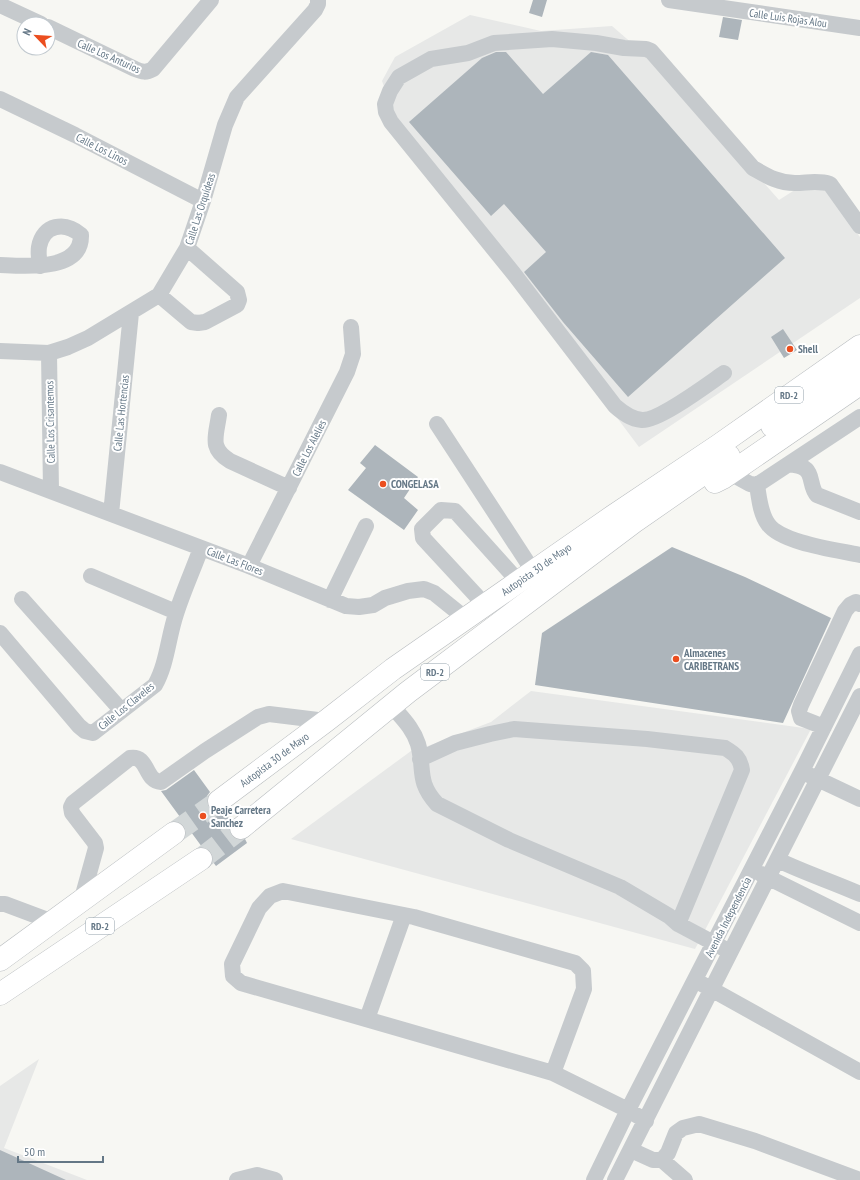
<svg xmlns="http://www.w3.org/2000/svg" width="860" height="1180" font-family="'PT Sans Narrow',sans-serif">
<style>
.built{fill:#e7e8e7}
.building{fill:#adb5bb}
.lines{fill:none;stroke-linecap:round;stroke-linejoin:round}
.highway-tunnel{stroke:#d2d7d8;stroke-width:22;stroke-dasharray:22 11;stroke-linecap:butt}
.highway-casing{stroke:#b8bcbf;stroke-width:23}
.minor{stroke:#c6cacd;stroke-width:16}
.highway{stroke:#fff;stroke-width:22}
.poi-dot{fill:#eb4e1f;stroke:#fff;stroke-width:1.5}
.labels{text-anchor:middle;stroke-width:4;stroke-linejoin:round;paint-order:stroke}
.shield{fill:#fff;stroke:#92a0aa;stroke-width:1}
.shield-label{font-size:10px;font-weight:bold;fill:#647786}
.street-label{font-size:11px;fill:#647786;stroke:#fff}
.poi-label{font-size:11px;font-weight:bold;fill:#647786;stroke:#fff;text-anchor:start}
</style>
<rect width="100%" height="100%" fill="#f7f7f3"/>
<path class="built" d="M470,15L541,31L612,26L670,76L779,200L815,177L860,237V298L639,447L461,210L397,122L382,81L395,57Z
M531,691L811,729L695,949L291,839L411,751L428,746L491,722Z
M39,1059L4,1148L87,1180H0V1086Z"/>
<path class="building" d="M533,0H547L542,17L529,13Z
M723,17L742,20L738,40L719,37Z
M496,52H506L543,94L591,52L608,55L785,258L628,397L563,322L524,272L546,252L504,204L491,216L409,122L482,58Z
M783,329L797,350L784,358L771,337Z
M375,445L418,477L404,498L418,510L404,530L348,490L366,468L360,463Z
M672,547L745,577L831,618L783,723L535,685L542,633Z
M194,770L210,792L207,796V802L209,809L214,813H220L225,812L231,821L229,824V830L231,836L237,840L245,839L247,843L216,866L213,862V858L211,852L207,848L202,847L161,791L166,790Z
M0,1150L66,1180H0Z"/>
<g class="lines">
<path class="highway-tunnel" d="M174,833L219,801
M201,859L241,828"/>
<g class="highway-casing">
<g id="highway">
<path d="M772,426L860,365"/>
<path d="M715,482L723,478L860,384"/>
<path id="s1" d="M219,801L326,721L393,669L613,516L719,445L860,346"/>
<path d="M241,828L408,692L634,522L729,456"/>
<path d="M0,960L174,833"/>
<path d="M0,994L201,859"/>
</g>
</g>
<path class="minor" d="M669,0L860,28
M0,5L41,24
M48,27L135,69C142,72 146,73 153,69L211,0
M0,99L75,135L203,201
M0,265C24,266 82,272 81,235C65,221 43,224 39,247C38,254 39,260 40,266
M159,295L191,322L198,323L205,322L237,305L239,300L237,292L187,248
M0,351L49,353L68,347L88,338L159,295L187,248L203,201L225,125L237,97L315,10L318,4V0
M49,353L51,491
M724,373C708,384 659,421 642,420C631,419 623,413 615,406L514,274L391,122L386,112L385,104L390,91L399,77L431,59L468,53L494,43L552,39L596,43L624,48L646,49L651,51L753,168C767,176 778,183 795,183C807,183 818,180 830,184L860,226
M219,415C216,437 209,448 230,461L289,488
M437,424L533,571
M789,464C793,465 798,465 802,467C814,472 809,487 817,495L860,512
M0,472L249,566L346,606L359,607L373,605L385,598L408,591L424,589L434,593L465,618
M730,473L750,484L757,485L860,417
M757,485C759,497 760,513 768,524C781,543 837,550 860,555
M111,514L131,313
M249,566L347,372L353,354L351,327
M91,576L176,612
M22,599L121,710
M330,600L366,526
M484,604L423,538L422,529L441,510L455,511L518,581
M0,633L79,726L85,731L93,733L155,685C167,664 168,638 176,614C183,592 193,570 201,548
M392,706C402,718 413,728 418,744C425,769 416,781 437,804L509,840L620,887L669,916L678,924L723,948
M824,727L801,718L799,711L801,705L845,611L850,605L856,602L860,604
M420,759L455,743L490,734L514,729L647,739L725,748C735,754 740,758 742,770L678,924
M809,775L860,799
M778,860C805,873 833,882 860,894
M761,874L860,923
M81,902L96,848L95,843L72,813L71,807L73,803L130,758C149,755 144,781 161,782L205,751L258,717L269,714L326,721
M0,904H5L53,922
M702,984L860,1072
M367,1019L404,915
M553,1073L584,989L583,971L575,963L414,917L283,891L270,896L259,908L232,964L233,976L241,983L553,1073L628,1110L646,1121
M631,1150L653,1160H662L668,1153L676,1133L683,1128L699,1124L755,1141L860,1180
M662,1160L685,1180
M237,1180L257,1175L275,1180
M594,1180L628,1110L802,771L860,654
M615,1180L860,696"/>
<use href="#highway" class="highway"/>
</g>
<g class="poi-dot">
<circle cx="790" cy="349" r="4"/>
<circle cx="383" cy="484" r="4"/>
<circle cx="676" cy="659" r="4"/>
<circle cx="203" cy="816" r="4"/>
</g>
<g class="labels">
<g class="shield">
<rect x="775" y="387" width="28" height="16" rx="3"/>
<rect x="421" y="664" width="28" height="16" rx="3"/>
<rect x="86" y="918" width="28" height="16" rx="3"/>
</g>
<g class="shield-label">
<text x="789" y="399">RD-2</text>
<text x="435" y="676">RD-2</text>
<text x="100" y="930">RD-2</text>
</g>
<g class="street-label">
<text transform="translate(788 18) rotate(8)" y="4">Calle Luis Rojas Alou</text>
<text transform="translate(109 56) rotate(24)" y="4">Calle Los Anturios</text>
<text transform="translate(102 149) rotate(27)" y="4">Calle Los Linos</text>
<text transform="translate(200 209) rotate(-72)" y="4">Calle Las Orquídeas</text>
<text transform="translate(121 413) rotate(-84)" y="4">Calle Las Hortencias</text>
<text transform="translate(50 422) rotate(-91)" y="4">Calle Los Crisantemos</text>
<text transform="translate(309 448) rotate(-63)" y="4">Calle Los Alelíes</text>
<text transform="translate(235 561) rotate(21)" y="4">Calle Las Flores</text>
<text dy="4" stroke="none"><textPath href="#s1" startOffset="393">Autopista 30 de Mayo</textPath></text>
<text transform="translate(126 706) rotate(-39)" y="4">Calle Los Claveles</text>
<text dy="4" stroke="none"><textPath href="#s1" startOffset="69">Autopista 30 de Mayo</textPath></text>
<text transform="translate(728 917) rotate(-63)" y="4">Avenida Independencia</text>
</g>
<g class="poi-label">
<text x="798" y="353">Shell</text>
<text x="391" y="488">CONGELASA</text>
<text x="684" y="657">Almacenes<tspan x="684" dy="13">CARIBETRANS</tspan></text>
<text x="211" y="814">Peaje Carretera<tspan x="211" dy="13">Sanchez</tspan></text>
</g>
</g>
<g transform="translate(36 36) rotate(295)"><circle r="19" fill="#ffffff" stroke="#c1c9cf"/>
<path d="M0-3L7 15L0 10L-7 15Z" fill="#eb4e1f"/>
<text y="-6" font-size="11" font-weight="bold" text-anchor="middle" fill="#647786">N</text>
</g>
<path d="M18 1156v6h85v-6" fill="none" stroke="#647786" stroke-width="2"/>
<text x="24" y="1156" font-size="12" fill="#647786" stroke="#ffffff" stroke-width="3" paint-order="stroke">50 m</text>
</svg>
